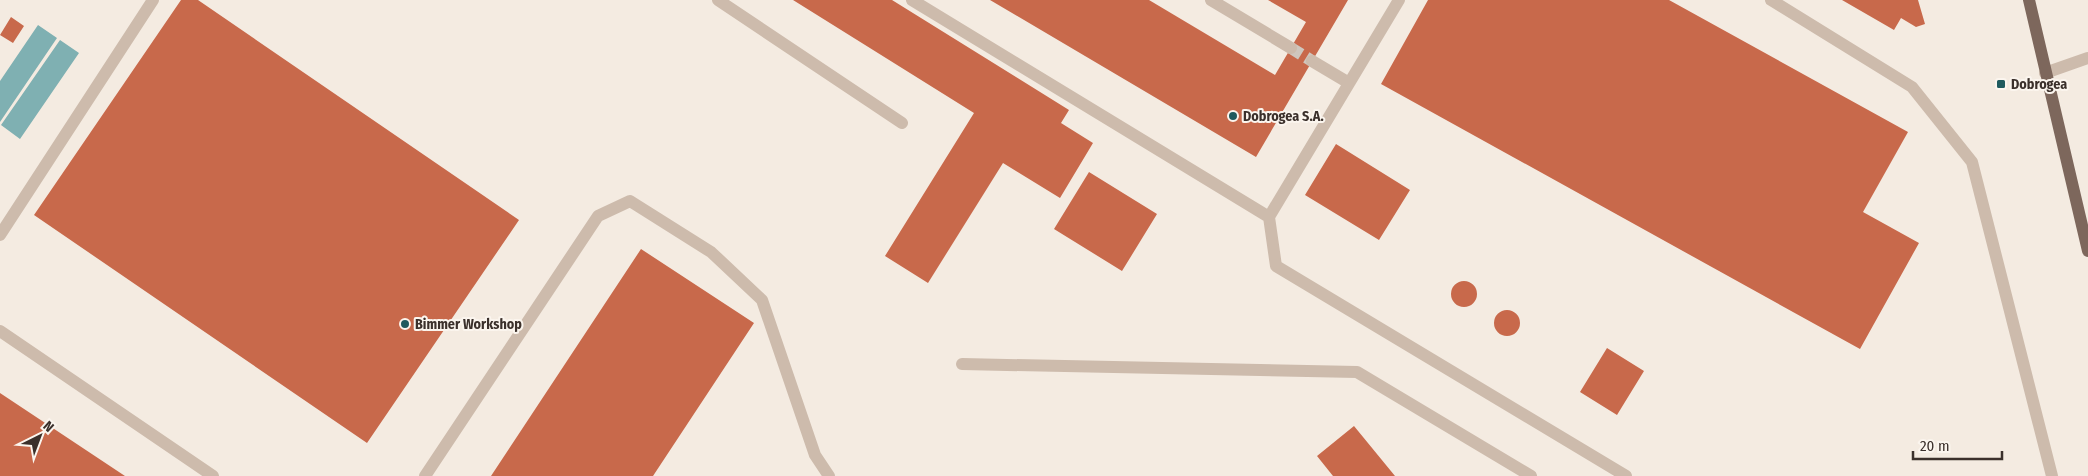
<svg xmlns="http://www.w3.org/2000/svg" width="2088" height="476" font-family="'Fira Sans Condensed',sans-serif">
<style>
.water{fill:#7fb0b2}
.building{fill:#c8694b}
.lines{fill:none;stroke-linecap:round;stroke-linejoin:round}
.minor-tunnel{stroke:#cfc6bd;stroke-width:12;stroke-dasharray:12 6;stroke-linecap:butt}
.minor{stroke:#cdbbac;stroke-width:12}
.major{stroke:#7d675c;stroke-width:12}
.poi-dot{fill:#1f5a5e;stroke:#fbf5ee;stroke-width:2}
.labels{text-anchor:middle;stroke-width:4;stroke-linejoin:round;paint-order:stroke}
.poi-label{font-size:14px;font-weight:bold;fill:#3b302b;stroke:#fbf5ee;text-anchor:start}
</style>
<rect width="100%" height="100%" fill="#f4ebe1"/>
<path class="water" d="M38,25L57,38L0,122V81Z
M60,40L79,53L20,139L1,125Z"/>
<path class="building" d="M181,0H198L519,220L367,443L34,215Z
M793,0H892L1069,110L1061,123L1093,143L1060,198L1003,163L928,283L885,256L974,113Z
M990,0H1149L1275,75L1306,22L1268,0H1348L1256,157Z
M1428,0H1669L1908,132L1863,212L1919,243L1860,349L1381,84Z
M1842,0H1918L1925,24L1916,27L1901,18L1894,30Z
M11,17L24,26L13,43L0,35Z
M1336,144L1410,190L1379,240L1305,195Z
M1089,172L1157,214L1122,271L1054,229Z
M641,249L754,323L653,476H491Z
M1451 294a13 13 0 1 1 26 0a13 13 0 1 1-26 0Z
M1494 323a13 13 0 1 1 26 0a13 13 0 1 1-26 0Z
M1607,348L1644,371L1617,415L1580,392Z
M0,393L125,476H0Z
M1354,426L1395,476H1333L1317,456Z"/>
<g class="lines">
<path class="minor-tunnel" d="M1291,48L1312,61"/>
<path class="minor" d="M718,0L902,123
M912,0L1269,217
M1211,0L1291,48
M1399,0L1269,217L1276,266L1626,476
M1771,0L1912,87L1972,162L2052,476
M1312,61L1349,83
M2045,73L2088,58
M0,235L153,0
M0,331L213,476
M962,364L1357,372L1531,476
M425,476L598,216L630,201L711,252L762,300L815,455L829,476"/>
<path class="major" d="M2029,0L2088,251"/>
</g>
<g class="poi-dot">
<rect x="1996" y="79" width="10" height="10" rx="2.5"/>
<circle cx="1233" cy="116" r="5"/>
<circle cx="405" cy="324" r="5"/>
</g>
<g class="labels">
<g class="poi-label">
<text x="2011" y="89">Dobrogea</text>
<text x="1243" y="121">Dobrogea S.A.</text>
<text x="415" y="329">Bimmer Workshop</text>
</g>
</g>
<g transform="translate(40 436) rotate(42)" stroke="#fbf5ee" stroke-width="4" paint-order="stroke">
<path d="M0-4L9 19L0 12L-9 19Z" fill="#3b302b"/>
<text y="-8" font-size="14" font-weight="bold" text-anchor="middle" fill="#3b302b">N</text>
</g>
<path d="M1913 451v8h89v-8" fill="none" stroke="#3b302b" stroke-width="2.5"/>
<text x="1920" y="451" font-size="15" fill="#3b302b" stroke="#fbf5ee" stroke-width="4" paint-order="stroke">20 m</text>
</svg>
